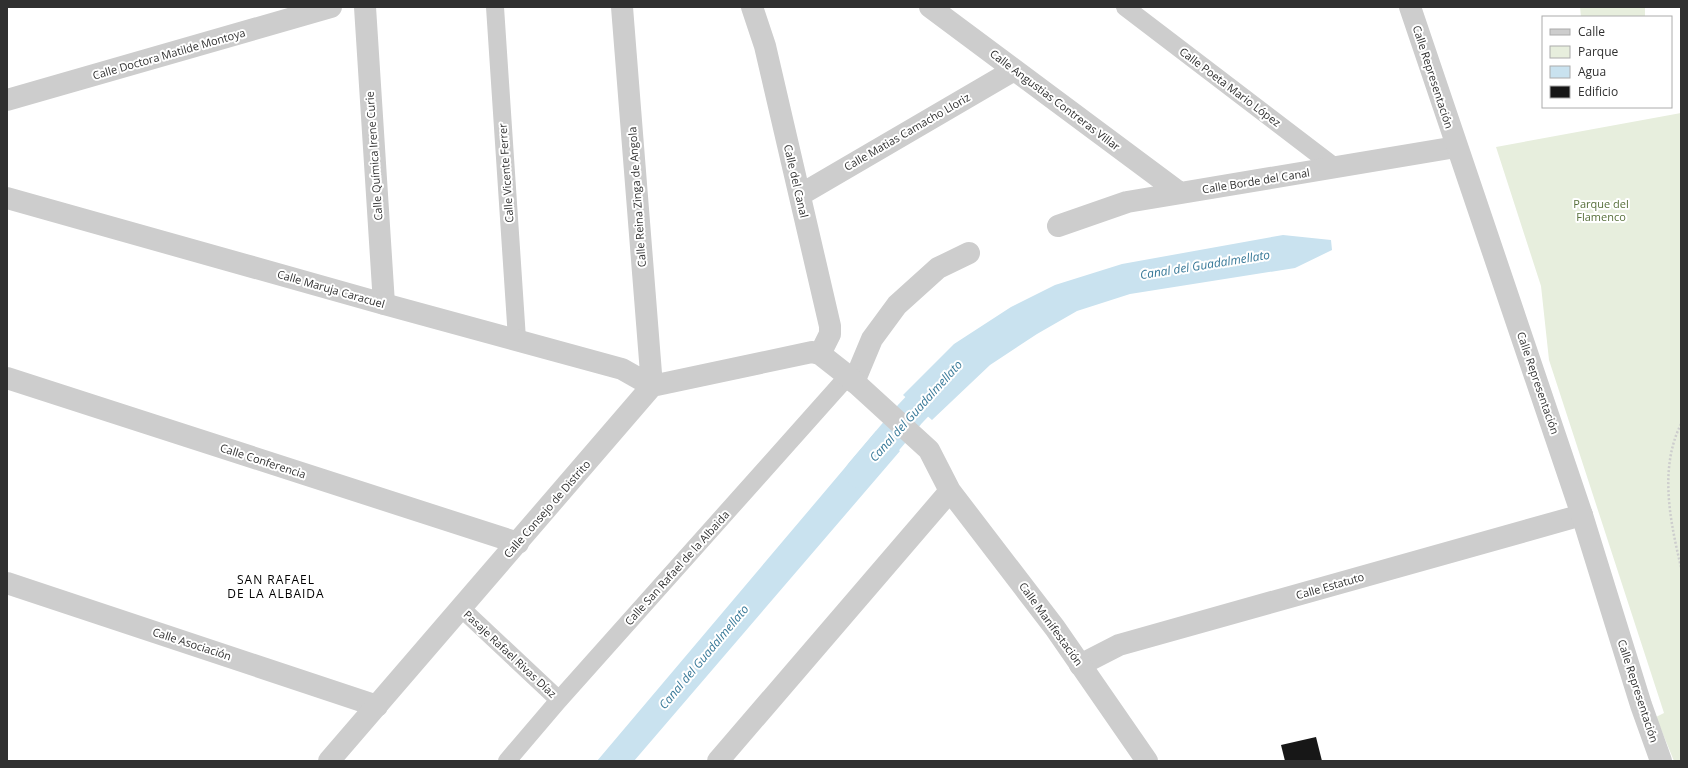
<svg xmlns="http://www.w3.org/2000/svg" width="1688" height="768" font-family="'Open Sans',sans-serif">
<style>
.green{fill:#e7eedd}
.water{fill:#c9e2ef}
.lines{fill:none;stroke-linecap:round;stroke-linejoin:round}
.canal{stroke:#c9e2ef;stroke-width:30}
.building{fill:#171717}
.path{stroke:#cdcdcd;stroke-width:2.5;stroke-dasharray:2 2;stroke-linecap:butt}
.pedestrian{stroke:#cdcdcd;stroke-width:18}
.minor{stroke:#cdcdcd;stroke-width:22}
.tertiary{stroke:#cdcdcd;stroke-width:22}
.labels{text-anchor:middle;stroke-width:4;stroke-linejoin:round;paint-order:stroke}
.street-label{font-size:11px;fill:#303030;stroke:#fff}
.park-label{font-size:11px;fill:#566f3a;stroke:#fff}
.water-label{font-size:12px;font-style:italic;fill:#387998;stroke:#fff}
.neighbourhood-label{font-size:12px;letter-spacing:1px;fill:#000;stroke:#fff}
</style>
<rect width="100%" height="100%" fill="#fff"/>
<path class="green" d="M1580,7H1645V17H1581Z
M1681,113V761H1674L1656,717L1664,713L1549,360L1541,286L1496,147Z"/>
<path class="water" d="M1283,235L1331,240L1332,250L1295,268L1130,294L1077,311L1037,334L990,365L932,420L903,395L954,344L1011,307L1055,285L1122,264Z
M876,431L900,451L634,761H597Z"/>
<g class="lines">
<path class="canal" d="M860,473L910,414L945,377"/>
</g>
<path class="building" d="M1316,737L1322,761H1285L1281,745Z"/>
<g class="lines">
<path class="path" d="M1681,424C1659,468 1670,521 1681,567"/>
<path class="pedestrian" d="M495,7L517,339
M1125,7L1336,168
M461,608L559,700
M507,761L559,700L848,376"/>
<path class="minor" d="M365,7L384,304
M752,7L765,46L830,326V334L820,354
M930,7L1180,193
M800,195L1014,70
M1058,226L1127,202L1456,147
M7,378L518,543
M854,382L872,339L897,305L938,268L969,253
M7,583L377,706
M1080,665L1119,645L1582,515"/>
<path class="tertiary" d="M622,7L652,386
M1410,7L1582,515L1641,705L1661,761
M7,100L331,7
M7,198L384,304L622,369L652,386
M329,761L652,386L812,352L820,354L848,376L929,450L950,491L1055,628L1147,761
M718,761L950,491"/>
</g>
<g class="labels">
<g class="street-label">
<text transform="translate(169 54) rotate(-16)" y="4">Calle Doctora Matilde Montoya</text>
<text transform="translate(1433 77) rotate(72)" y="4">Calle Representación</text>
<text transform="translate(1230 87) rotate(37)" y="4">Calle Poeta Mario López</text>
<text transform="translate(1055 100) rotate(37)" y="4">Calle Angustias Contreras Villar</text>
<text transform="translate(907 132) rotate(-30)" y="4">Calle Matias Camacho Lloriz</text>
<text transform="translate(374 156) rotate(-94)" y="4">Calle Química Irene Curie</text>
<text transform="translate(506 173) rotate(-94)" y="4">Calle Vicente Ferrer</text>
<text transform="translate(796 181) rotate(77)" y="4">Calle del Canal</text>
<text transform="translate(1256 181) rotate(-9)" y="4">Calle Borde del Canal</text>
<text transform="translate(637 197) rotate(-94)" y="4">Calle Reina Zinga de Angola</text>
<text transform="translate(331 289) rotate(16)" y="4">Calle Maruja Caracuel</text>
<text transform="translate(1538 383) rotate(71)" y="4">Calle Representación</text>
<text transform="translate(263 461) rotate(18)" y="4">Calle Conferencia</text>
<text transform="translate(547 509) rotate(-49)" y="4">Calle Consejo de Distrito</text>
<text transform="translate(677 568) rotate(-48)" y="4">Calle San Rafael de la Albaida</text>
<text transform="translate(1330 586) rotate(-16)" y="4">Calle Estatuto</text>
<text transform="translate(1051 624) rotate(54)" y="4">Calle Manifestación</text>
<text transform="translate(192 644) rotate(18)" y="4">Calle Asociación</text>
<text transform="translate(510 654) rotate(43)" y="4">Pasaje Rafael Rivas Díaz</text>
<text transform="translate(1638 691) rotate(72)" y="4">Calle Representación</text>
</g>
<g class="park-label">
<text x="1601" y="208">Parque del<tspan x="1601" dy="13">Flamenco</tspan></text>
</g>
<g class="water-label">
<text transform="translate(1205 265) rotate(-9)" y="4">Canal del Guadalmellato</text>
<text transform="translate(916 411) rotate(-48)" y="4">Canal del Guadalmellato</text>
<text transform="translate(704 657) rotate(-50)" y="4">Canal del Guadalmellato</text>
</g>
<g class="neighbourhood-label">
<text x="276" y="584">SAN RAFAEL<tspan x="276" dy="14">DE LA ALBAIDA</tspan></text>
</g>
</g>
<rect width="1688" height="768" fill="none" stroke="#303030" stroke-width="16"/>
<rect x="1542" y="16" width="130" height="92" fill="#ffffff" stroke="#acacac"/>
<rect x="1550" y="29" width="20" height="6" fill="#cdcdcd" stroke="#acacac"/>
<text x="1578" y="36" font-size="12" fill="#303030">Calle</text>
<rect x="1550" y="46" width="20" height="12" fill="#e7eedd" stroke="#acacac"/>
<text x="1578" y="56" font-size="12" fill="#303030">Parque</text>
<rect x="1550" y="66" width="20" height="12" fill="#c9e2ef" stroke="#acacac"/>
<text x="1578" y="76" font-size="12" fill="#303030">Agua</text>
<rect x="1550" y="86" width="20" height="12" fill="#171717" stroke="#acacac"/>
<text x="1578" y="96" font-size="12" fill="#303030">Edificio</text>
</svg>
